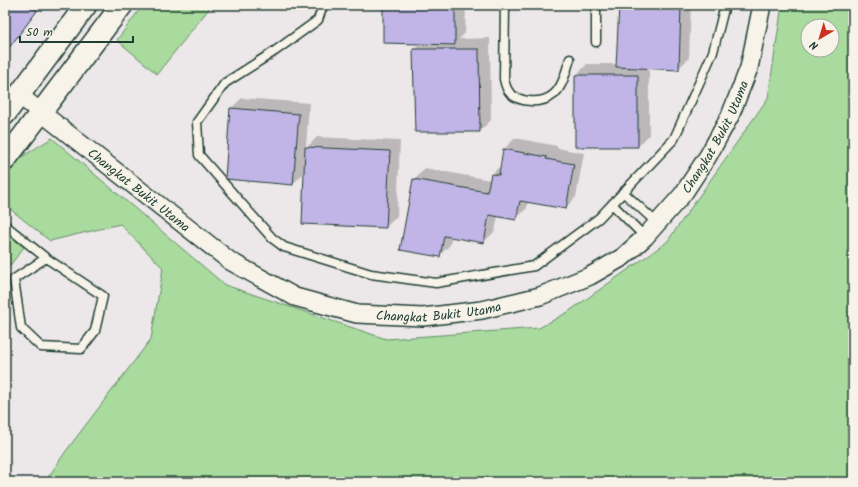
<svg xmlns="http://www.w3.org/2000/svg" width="858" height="487" font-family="Kalam,sans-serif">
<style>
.green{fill:#a8db9d;stroke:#648c68;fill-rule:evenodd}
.shadow{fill:#0003}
.building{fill:#c1b5e7;stroke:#1f3d34}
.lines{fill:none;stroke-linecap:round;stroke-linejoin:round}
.service-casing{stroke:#1f3d34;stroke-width:11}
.minor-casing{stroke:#1f3d34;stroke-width:20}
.tertiary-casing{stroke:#1f3d34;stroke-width:24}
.service{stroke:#f7f3e8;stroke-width:8}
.minor{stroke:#f7f3e8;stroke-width:17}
.tertiary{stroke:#f7f3e8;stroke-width:21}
.labels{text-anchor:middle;stroke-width:4;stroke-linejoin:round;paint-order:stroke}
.street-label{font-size:13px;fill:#1f3d34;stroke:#f7f3e8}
</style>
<rect width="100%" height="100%" fill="#ece7e8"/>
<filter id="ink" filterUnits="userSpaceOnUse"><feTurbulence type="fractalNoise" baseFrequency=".025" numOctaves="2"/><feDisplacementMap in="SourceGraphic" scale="8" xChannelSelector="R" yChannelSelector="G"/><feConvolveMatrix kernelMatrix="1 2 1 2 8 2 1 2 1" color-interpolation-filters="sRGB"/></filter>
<g filter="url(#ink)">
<path class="green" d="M143,5H212L157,74L117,40Z
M782,5H853V482H45L66,451L151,339L163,268L120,224L50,241L5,205V178L17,160L52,138L225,285L386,339L539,328L568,312L667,242L768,98ZM808,26H832V50H808Z
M5,233L24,247L5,272Z"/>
<path class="shadow" d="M5,5H42L5,54Z
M384,5H466L465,33L459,39L490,38L491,120L480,131L414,50L421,43Z
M620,5H691L689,58L678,69L649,68V135L638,146H576V75L587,64H617Z
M242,98L309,103L306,148L317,137L400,141L397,216L386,227L303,223L305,172L293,184L231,108Z
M515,138L557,146V148L584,153L576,197L565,208L528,201L527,208L516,219L498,216L495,231L484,242L452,236L450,245L439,256L414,179L425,168L490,180L492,174L502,164L504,149Z"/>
<path class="building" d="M5,5H30L37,11L5,53Z
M383,5H455V45L383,43Z
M619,5H681L679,70L616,67Z
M413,49H479L480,132H415Z
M575,75H638V147H575Z
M230,108L299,114L293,185L225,179Z
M305,147L390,151L386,228L302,224Z
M503,149L547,157L546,159L574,164L566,209L520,201L516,220L489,215L484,243L444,236L440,257L400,250L413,179L487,192L491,174L499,175Z"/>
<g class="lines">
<g class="service-casing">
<path id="service" d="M323,5L318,20L275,51L225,83L197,122L199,155L272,238L284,247L371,274L436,283L534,266L599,218L674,139L713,52L725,5
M505,5L504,79C505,84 506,89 510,93C520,103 542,104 553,95C563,87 566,71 570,59
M596,42V5
M623,192L658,224
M612,204L645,237
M5,225L46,258L103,296L95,331L81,349L41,347L21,328L14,279L46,258"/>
</g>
<g class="minor-casing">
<g id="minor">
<path id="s1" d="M19,95L230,261L295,297L357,314L423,317L482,310L540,296L590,276L623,257L645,237L683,194L708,156L730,116L749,68L762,5"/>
</g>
</g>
<g class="tertiary-casing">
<path id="tertiary" d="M5,114L86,5
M5,160L122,5"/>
</g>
<use href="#service" class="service"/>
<use href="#minor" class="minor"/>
<use href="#tertiary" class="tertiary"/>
</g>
</g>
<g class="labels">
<g class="street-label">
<text dy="5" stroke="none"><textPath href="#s1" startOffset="837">Changkat Bukit Utama</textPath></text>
<text dy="5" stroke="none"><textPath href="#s1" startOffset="153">Changkat Bukit Utama</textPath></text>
<text dy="5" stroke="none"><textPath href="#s1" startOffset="489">Changkat Bukit Utama</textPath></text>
</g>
</g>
<rect width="858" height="487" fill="none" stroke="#f7f3e8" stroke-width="20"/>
<rect x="10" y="10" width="838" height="467" fill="none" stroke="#1f3d34" stroke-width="1.5" filter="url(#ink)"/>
<g transform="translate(820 38) rotate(218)"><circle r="19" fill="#f7f3e8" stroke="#a1aaa0"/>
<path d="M0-3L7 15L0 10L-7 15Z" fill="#c8321e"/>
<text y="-6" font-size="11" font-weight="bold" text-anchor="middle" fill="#1f3d34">N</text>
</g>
<path d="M20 36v6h113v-6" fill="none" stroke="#1f3d34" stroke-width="2"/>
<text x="26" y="36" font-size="12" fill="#1f3d34" stroke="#f7f3e8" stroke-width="3" paint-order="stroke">50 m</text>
</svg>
